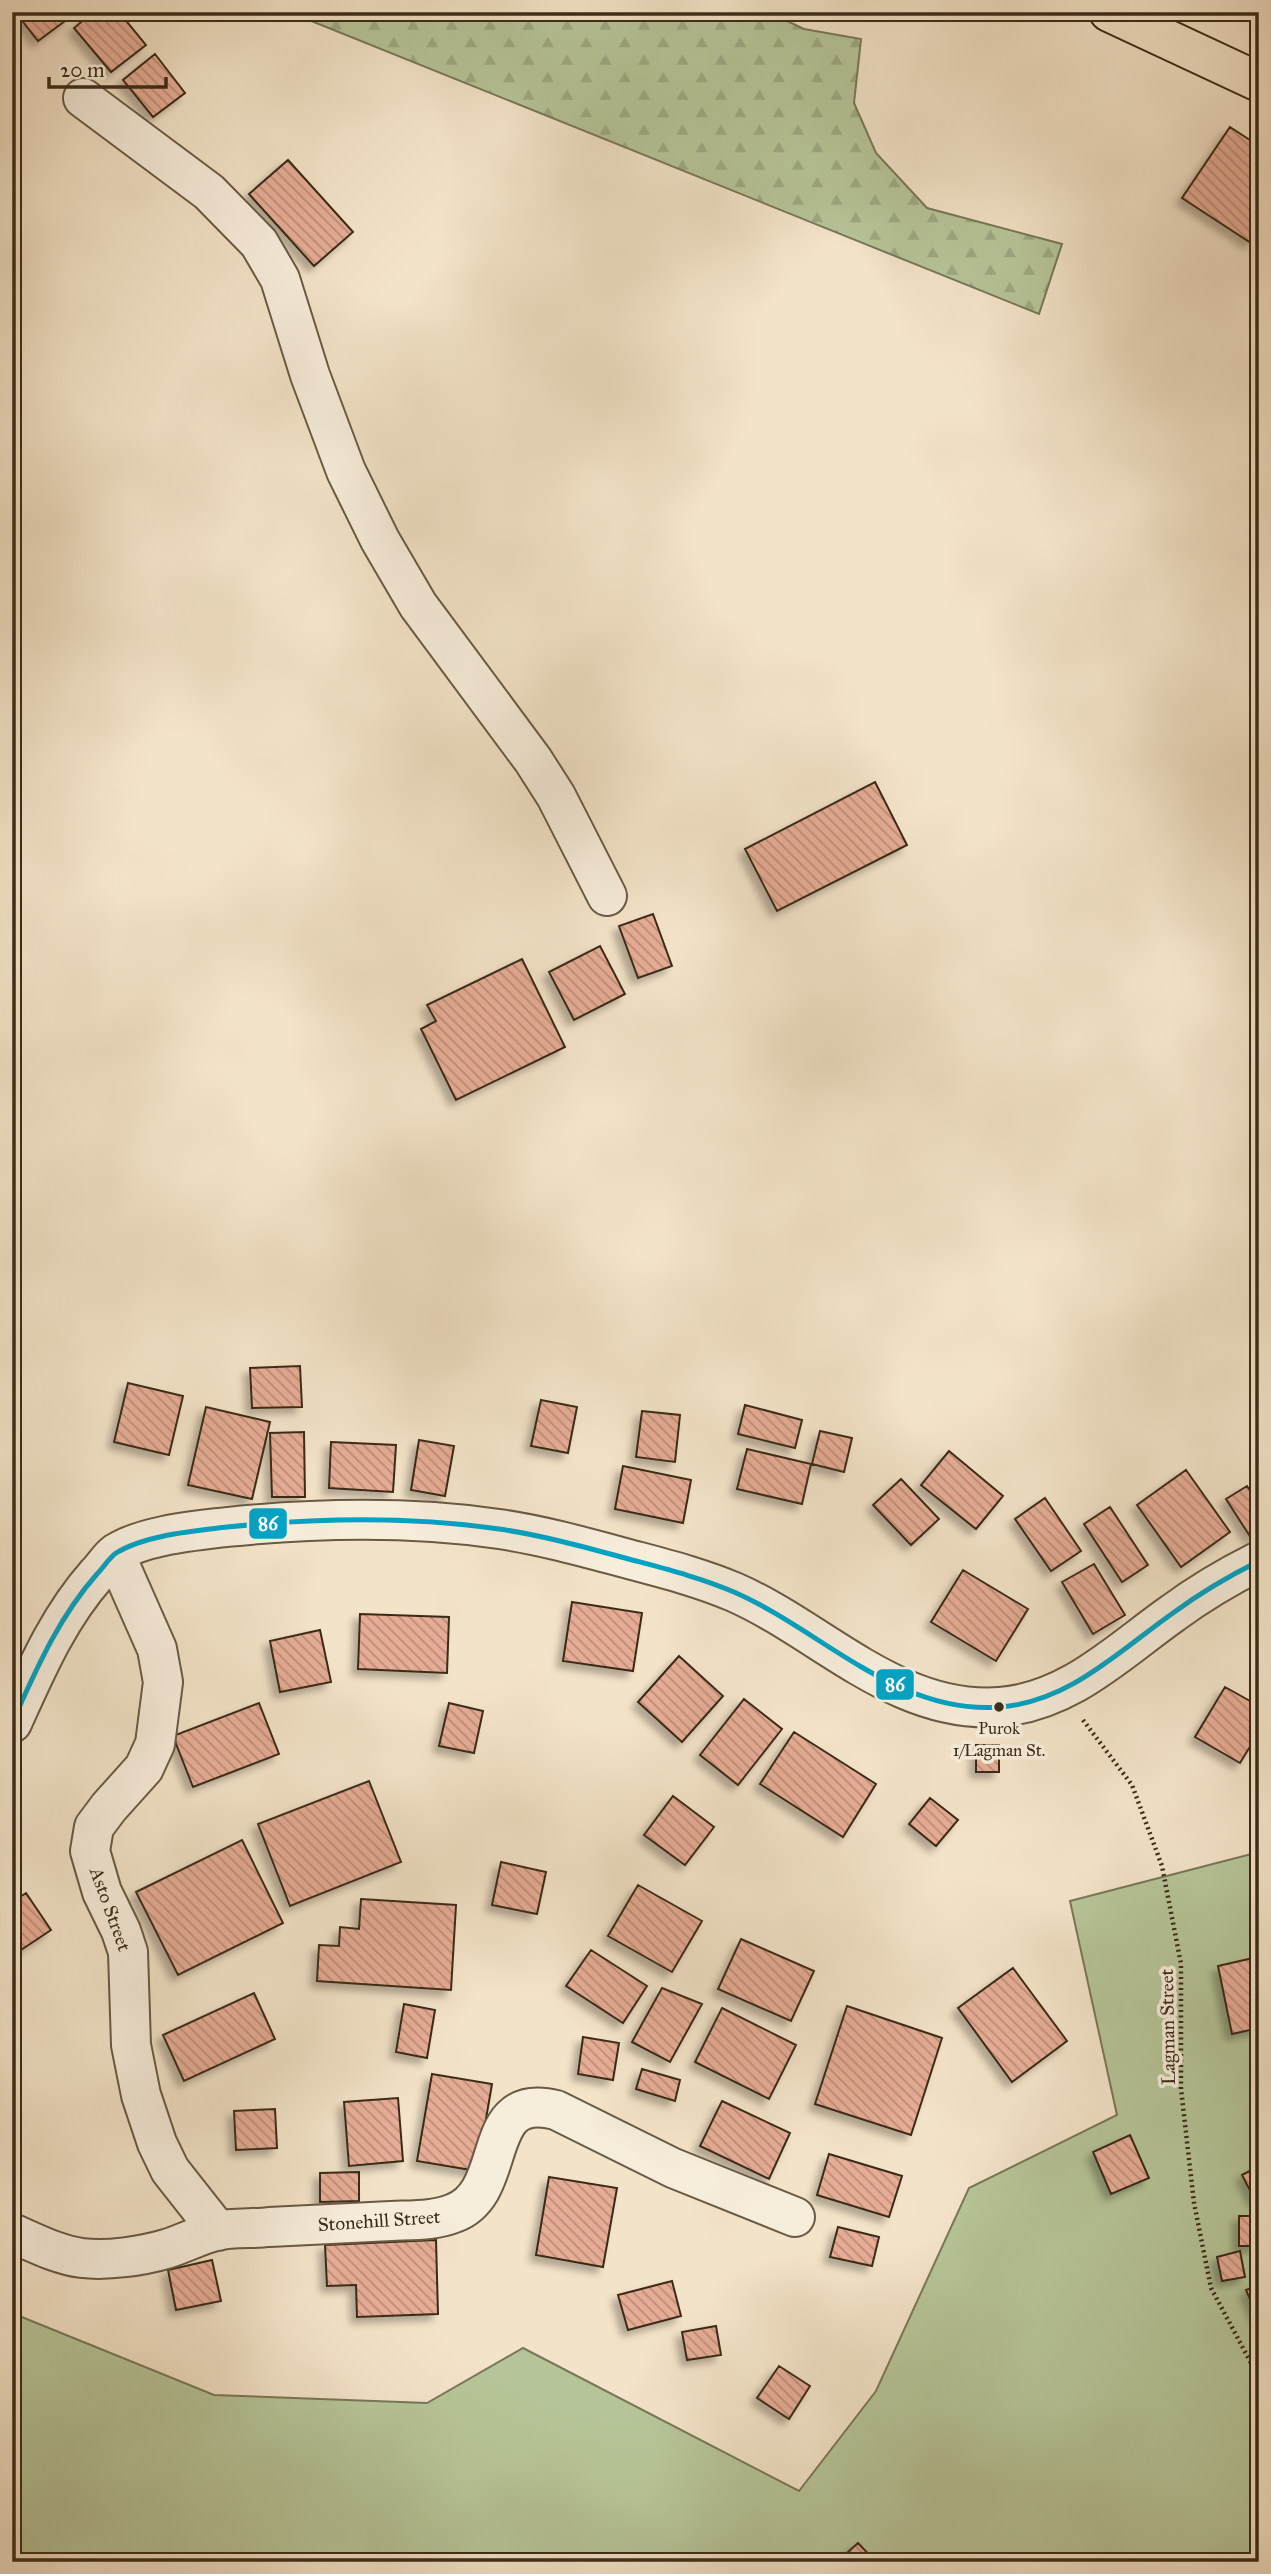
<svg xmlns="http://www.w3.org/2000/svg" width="1271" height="2574" font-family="'IM FELL Great Primer',serif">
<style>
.grass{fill:#b6c599;stroke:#787858;stroke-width:2}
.forest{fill:url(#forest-firs);stroke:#787858;stroke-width:2}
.building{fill:url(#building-back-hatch);stroke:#3b2c17;stroke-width:2;filter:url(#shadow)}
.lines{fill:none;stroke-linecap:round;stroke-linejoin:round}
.minor-casing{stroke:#695a43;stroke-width:42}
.major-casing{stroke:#3b2c17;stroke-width:42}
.path{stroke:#3b2c17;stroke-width:4.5;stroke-dasharray:2 3.5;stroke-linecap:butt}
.minor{stroke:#f7eddb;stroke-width:38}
.major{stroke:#f3e3c8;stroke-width:38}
.bus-1-casing{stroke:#f7eddb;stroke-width:10}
.bus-1{stroke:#03a3c5;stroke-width:5}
.bus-dot{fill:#3b2c17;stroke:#f7eddb;stroke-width:2.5}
.labels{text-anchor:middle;stroke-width:7;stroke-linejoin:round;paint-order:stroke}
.bus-label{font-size:17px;fill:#3b2c17;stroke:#f7eddb}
.street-label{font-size:19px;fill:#3b2c17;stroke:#f7eddb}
.line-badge{stroke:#f7eddb;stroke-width:2.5}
.badge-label{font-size:19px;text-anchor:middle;font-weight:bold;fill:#fff}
</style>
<defs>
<pattern id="forest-firs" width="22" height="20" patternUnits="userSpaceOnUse" patternTransform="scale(1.75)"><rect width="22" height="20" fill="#b6c599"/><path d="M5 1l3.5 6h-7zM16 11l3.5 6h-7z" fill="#9da983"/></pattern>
<pattern id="building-back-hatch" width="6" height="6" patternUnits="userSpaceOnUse" patternTransform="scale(1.75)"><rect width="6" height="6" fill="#e6ac95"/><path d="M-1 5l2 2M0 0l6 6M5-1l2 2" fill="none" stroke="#bc8c79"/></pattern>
<filter id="shadow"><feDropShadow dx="-6" dy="6" stdDeviation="3.5" flood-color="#0004"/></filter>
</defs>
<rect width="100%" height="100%" fill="#f3e3c8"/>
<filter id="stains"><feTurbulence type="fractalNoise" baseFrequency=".00286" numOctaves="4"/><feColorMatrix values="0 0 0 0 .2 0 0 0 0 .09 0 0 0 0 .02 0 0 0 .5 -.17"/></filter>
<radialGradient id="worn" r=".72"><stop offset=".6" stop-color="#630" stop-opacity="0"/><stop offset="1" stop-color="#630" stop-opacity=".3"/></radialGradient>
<path class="grass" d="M1259,1852V2562H12V2313L214,2395L427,2403L523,2348L799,2491L876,2391L969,2188L1117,2115L1070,1901Z"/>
<path class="forest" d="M289,12H768L804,29L861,39L854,103L876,153L927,208L1062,244L1039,314Z"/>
<path class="building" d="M65,12L69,18L38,41L16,13Z
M93,12H119L146,45L111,72L74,28Z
M155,54L185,93L153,117L123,80Z
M1230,127L1259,146V231L1251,243L1182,198Z
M288,160L353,232L314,266L249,194Z
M875,782L907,845L777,911L745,849Z
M653,914L672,966L638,978L619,926Z
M600,946L625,994L574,1020L549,972Z
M522,959L565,1047L456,1100L421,1029L436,1021L427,1005Z
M300,1366L302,1407L252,1408L250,1368Z
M128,1383L183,1396L169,1455L114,1442Z
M541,1400L577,1407L568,1453L531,1446Z
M745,1405L802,1420L795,1448L738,1434Z
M206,1407L270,1422L252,1499L188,1485Z
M642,1411L680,1415L675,1462L636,1457Z
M820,1431L852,1438L844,1472L812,1464Z
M304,1432L305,1497H272L270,1433Z
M419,1440L454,1446L445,1496L411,1490Z
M331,1442L396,1445L393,1492L329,1488Z
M747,1449L811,1464L802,1504L737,1489Z
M949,1451L1003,1496L976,1529L921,1485Z
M623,1466L691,1480L683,1523L615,1509Z
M1186,1470L1230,1532L1181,1567L1137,1505Z
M901,1479L939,1519L911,1545L873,1505Z
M1247,1486L1259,1504V1533L1251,1538L1226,1499Z
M1045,1498L1081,1551L1051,1571L1015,1519Z
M1110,1507L1148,1565L1122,1582L1084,1524Z
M1094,1564L1125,1615L1093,1634L1062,1582Z
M963,1570L1028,1609L996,1661L931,1622Z
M572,1602L642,1613L633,1671L563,1661Z
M360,1614L449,1617L447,1673L358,1669Z
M320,1630L331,1682L280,1692L270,1641Z
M679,1656L723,1696L682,1742L638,1702Z
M1225,1687L1259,1706V1732L1240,1763L1195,1737Z
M744,1699L782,1729L738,1785L700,1755Z
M259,1703L279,1754L193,1787L173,1736Z
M449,1703L483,1711L474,1753L439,1746Z
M794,1732L876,1784L843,1837L760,1784Z
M976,1745H999V1772H976Z
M369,1781L401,1862L290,1906L258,1824Z
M673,1796L714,1827L685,1865L644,1835Z
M930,1798L958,1820L936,1846L909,1824Z
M242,1840L283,1923L178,1975L136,1892Z
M501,1862L546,1872L537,1914L492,1905Z
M638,1885L702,1921L672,1972L608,1936Z
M26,1893L51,1930L12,1956V1902Z
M361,1899L456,1905L451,1990L317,1981L319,1945L339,1946L340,1927L359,1929Z
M741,1939L814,1971L791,2021L718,1989Z
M591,1950L647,1986L623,2023L566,1986Z
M1253,1958L1259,1986V2028L1232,2034L1218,1966Z
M1013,1968L1067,2041L1012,2082L958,2008Z
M662,1988L702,2004L670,2062L632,2042Z
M254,1993L275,2039L184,2081L163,2035Z
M404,2004L435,2010L427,2058L396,2052Z
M847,2006L942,2038L911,2135L815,2104Z
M722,2008L796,2045L769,2099L695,2062Z
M583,2037L619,2043L613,2080L578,2074Z
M642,2069L680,2080L675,2101L636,2089Z
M432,2074L492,2084L477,2171L417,2161Z
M398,2098L403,2161L349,2166L344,2102Z
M722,2101L790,2133L769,2179L700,2146Z
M275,2109L277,2148L236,2150L234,2111Z
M1130,2135L1149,2178L1111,2194L1093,2152Z
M829,2154L902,2176L889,2217L817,2195Z
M1259,2166V2201L1256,2202L1242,2175Z
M359,2172V2201L320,2202V2173Z
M549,2177L617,2188L603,2267L536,2255Z
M1239,2216H1259V2246H1239Z
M838,2227L879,2237L872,2266L830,2257Z
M436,2240L438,2314L357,2317L356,2285L327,2286L325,2245Z
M1240,2251L1245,2277L1222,2281L1217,2257Z
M212,2260L221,2301L176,2310L168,2270Z
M672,2281L681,2316L628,2330L618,2295Z
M1259,2285V2320L1246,2290Z
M716,2326L721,2355L687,2360L682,2332Z
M779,2366L810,2386L789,2419L757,2398Z
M858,2543L876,2562H837Z"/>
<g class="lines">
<g class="minor-casing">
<path id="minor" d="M83,98L209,192L259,243L280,279L310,375L346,471L380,540L418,605L533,760L556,796L607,896
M115,1554L157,1649L163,1682L155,1744L144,1768L109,1807L94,1827L90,1851L102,1892L121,1931L128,1952L131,2045L141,2095L157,2143L170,2170L218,2231
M12,1723C36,1670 58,1618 97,1574C103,1568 109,1558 116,1553C145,1535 194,1531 227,1527C317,1518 409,1516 499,1529C541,1535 584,1547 625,1558C662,1568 699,1577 734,1592C821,1630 897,1715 1000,1707C1069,1702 1119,1651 1173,1613C1200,1593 1229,1576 1259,1561
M12,2233C35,2243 58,2255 82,2258C108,2261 142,2256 166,2249C183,2244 199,2235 216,2231C233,2227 252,2229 269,2227C310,2225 351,2223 391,2221C412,2220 435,2221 454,2213C511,2192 477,2090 556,2110L673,2168L795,2217"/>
</g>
<g class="major-casing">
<path id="major" d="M1109,12L1259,82"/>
</g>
<path class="path" d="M1083,1720L1132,1785L1162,1866L1181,1964V2089L1194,2203L1211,2288L1259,2378"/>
<use href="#minor" class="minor"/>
<use href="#major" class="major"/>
<g class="bus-1-casing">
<path id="bus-1" d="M12,1723C36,1670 58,1618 97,1574C103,1568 109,1558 116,1553C145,1535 194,1531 227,1527C317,1518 409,1516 499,1529C541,1535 584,1547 625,1558C662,1568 699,1577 734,1592C821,1630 897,1715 1000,1707C1069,1702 1119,1651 1173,1613C1200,1593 1229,1576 1259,1561"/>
</g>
<use href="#bus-1" class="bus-1"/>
</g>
<circle class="bus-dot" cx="999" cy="1707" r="6"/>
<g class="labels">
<g class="bus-label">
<text x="999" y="1734">Purok<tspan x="999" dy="22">1/Lagman St.</tspan></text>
</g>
<g class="street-label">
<text transform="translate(111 1909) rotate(70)" y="7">Asto Street</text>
<text transform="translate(1167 2027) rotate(-91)" y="7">Lagman Street</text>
<text transform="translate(379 2220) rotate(-4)" y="7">Stonehill Street</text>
</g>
</g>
<g class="line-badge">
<rect x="248" y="1507" width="40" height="33" rx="7" fill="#03a3c5"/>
<rect x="875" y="1668" width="40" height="33" rx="7" fill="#03a3c5"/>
</g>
<g class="badge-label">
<text x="268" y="1530">86</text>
<text x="895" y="1691">86</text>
</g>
<rect width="1271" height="2574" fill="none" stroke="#f3e3c8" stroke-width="42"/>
<rect x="14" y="14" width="1243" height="2546" fill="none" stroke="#3b2c17" stroke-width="3.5"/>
<rect x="21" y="21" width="1229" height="2532" fill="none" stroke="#3b2c17" stroke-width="2"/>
<path d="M49 77v10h117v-10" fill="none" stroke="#3b2c17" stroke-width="3.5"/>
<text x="60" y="77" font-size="21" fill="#3b2c17" stroke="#f7eddb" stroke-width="5" paint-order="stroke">20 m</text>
<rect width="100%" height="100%" filter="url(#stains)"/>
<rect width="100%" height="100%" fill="url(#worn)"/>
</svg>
